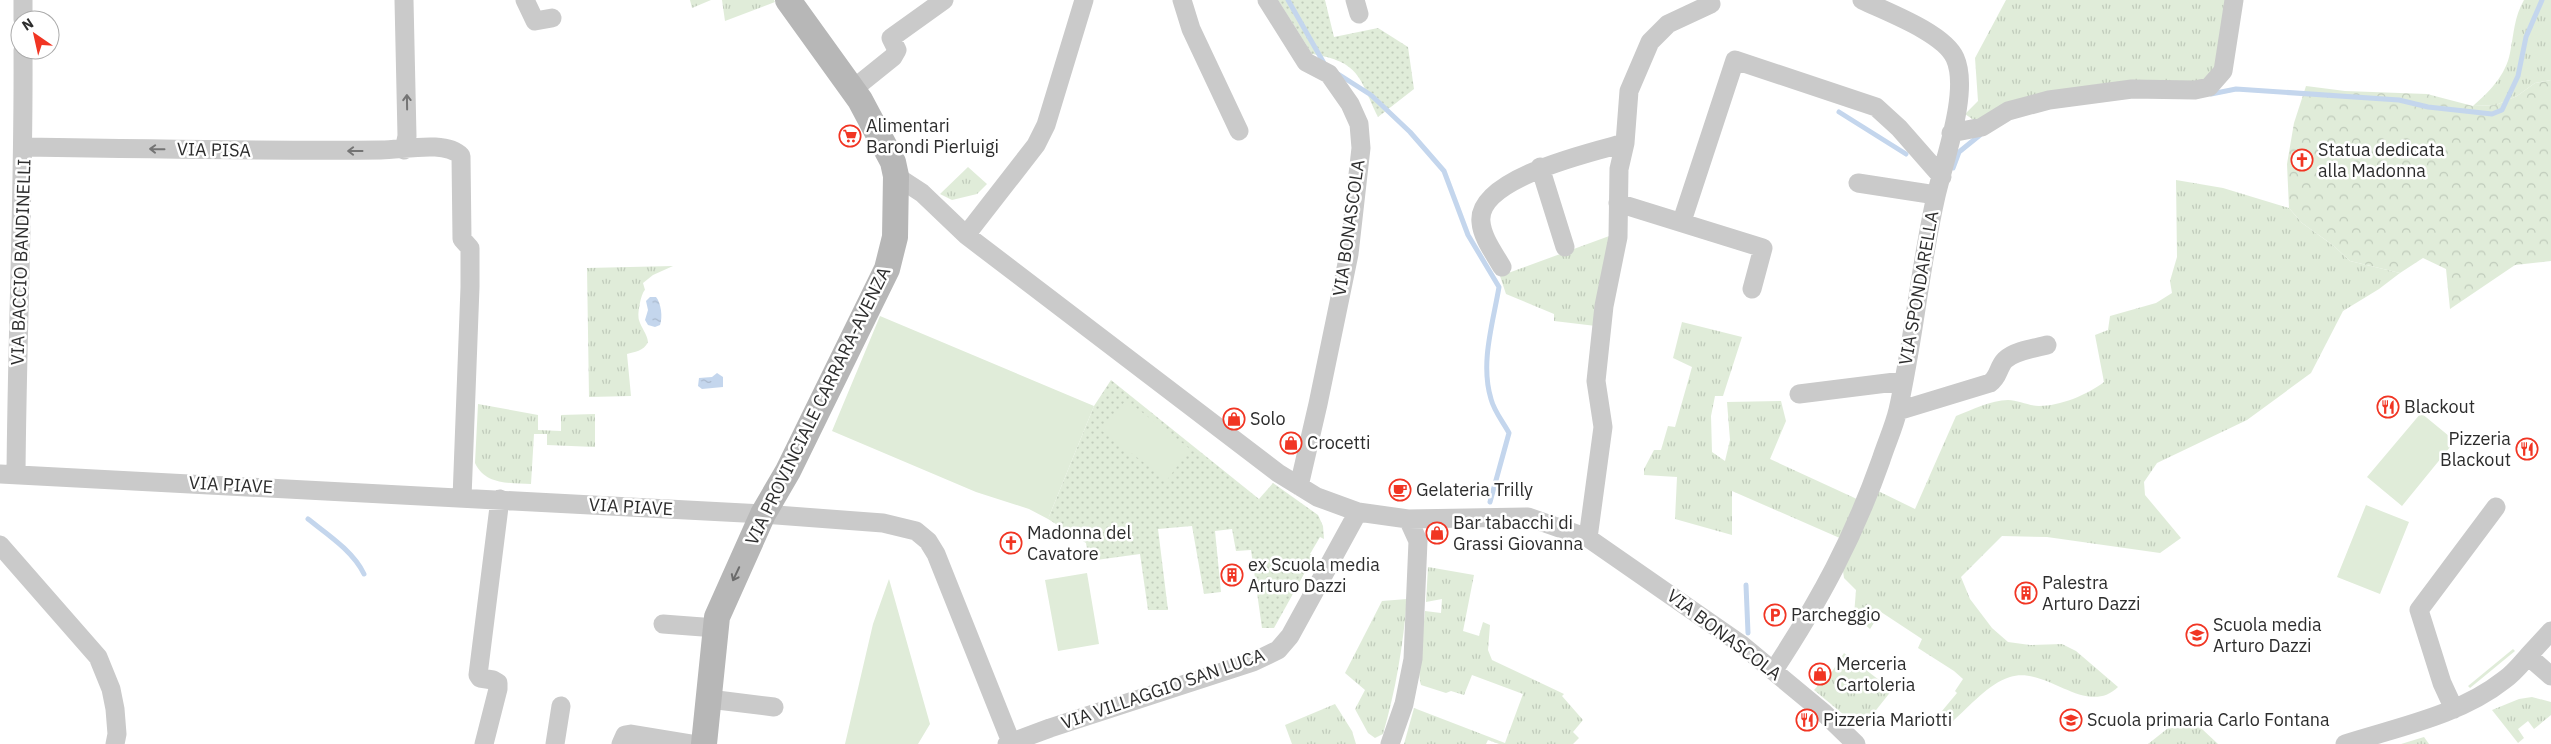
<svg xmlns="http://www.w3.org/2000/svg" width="2551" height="744" font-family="'IBM Plex Sans',sans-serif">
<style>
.grass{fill:url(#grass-tufts)}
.forest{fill:url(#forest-crowns)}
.park{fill:url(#park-dots)}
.garden{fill:#e0ecd9}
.water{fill:url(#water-ripples)}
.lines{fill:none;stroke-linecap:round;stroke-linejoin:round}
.stream{stroke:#c4d6ed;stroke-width:5}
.minor{stroke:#cacaca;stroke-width:19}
.secondary{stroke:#b7b7b7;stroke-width:26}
.oneway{stroke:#747474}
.oneway2{stroke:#6b6b6b}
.labels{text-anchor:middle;stroke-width:5;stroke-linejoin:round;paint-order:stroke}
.poi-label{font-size:18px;fill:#2d2d2d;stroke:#fff;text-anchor:start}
.street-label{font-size:18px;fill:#2d2d2d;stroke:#fff}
</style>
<defs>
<pattern id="grass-tufts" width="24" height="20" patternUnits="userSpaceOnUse" patternTransform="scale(1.25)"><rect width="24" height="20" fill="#e0ecd9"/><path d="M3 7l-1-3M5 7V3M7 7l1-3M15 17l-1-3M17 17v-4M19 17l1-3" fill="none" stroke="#c0cbbb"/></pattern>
<pattern id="forest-crowns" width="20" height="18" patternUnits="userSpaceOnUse" patternTransform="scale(1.25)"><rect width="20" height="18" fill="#e0ecd9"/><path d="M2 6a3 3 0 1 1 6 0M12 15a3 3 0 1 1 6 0" fill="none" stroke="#c0cbbb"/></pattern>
<pattern id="park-dots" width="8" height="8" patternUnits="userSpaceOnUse" patternTransform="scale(1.25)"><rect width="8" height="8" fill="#e0ecd9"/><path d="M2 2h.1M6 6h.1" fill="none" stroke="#c0cbbb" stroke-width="1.8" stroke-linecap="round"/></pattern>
<pattern id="water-ripples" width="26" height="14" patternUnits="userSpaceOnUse" patternTransform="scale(1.25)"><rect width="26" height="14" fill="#c4d6ed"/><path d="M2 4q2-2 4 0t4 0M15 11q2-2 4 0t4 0" fill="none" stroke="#a9b8cc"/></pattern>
</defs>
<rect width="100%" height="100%" fill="#fff"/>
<path class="grass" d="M690,0H711L692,8Z
M722,0H774L775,2L725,21Z
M2006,0H2229L2221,61L2204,82L1975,121L1965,114L1978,101L1975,58Z
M2524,0H2551V80L2535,83L2517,96L2496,105L2473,106C2489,92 2506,75 2510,53C2514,34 2514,17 2524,0Z
M968,167L987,184L977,194L952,200L940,194Z
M2176,180L2223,188L2289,208L2302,223L2334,246L2350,261L2400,273L2379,289L2343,311L2311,373L2247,420L2157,463L2144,482L2145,495L2181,538L2160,553L2047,537L2002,536L1961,577L1970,599L1992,628L2008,642L2030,645L2062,644L2076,651L2118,687C2086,718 2046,665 2010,677C1988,684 1970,706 1953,721L1942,711L1957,693L1955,691L1963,679L1954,671L1918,648L1922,639L1881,612L1870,629L1854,615L1856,590L1844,578L1842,564L1876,490L1915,509L1956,416C1972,410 1991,400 2008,400C2018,400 2029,406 2039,406C2060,406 2087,395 2104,382L2095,335L2108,330L2110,316L2156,303L2172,293L2170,281L2177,257Z
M1612,235L1596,326L1554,321V314L1506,294L1500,276Z
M673,266L653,275L643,283L645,290C641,293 637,315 639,320C641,328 647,333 648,342C644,351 634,352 627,354L631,396L589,397L587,268Z
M1682,322L1742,337L1723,396H1715L1711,416L1712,452L1725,461L1730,440L1727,402L1781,401L1786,421L1770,459L1859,500L1842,539L1732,491V535L1675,519L1677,477L1644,475V469L1654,450H1661L1668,426L1675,427L1692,367L1673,358Z
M478,404L538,415V430L561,431V415L595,414V447L547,445V434H534L531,484C510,483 485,485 475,463Z
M1428,567L1474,575L1463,631L1479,636L1483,622L1490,625L1488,650L1492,660L1564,694L1562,696L1583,720L1573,732L1579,738L1573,744H1499L1488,740L1486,744H1404L1414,708L1505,743L1523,694L1472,675L1464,695L1451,691L1446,693L1421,685C1416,671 1424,629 1425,611L1441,613L1442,599L1426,602Z
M1407,599C1403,646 1396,689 1383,734L1375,738L1368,733L1355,709L1365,690L1345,673L1382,601Z
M2513,649L2515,651L2470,688L2468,686Z
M1844,653L1892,690L1861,729L1814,690L1823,680L1826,681Z
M2532,697L2551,702V715L2534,729L2528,721L2518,729L2524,738L2518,743L2492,710L2519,699Z
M1335,704L1352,731L1356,744H1292L1285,725Z
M2186,714L2218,744H2148Z
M2424,737L2429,744H2401Z"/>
<path class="forest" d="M2551,80V261L2515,265L2450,309L2446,269L2423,258L2400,273L2350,261L2334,246L2302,223L2289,208L2287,164L2294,123L2306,86L2345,91L2427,94L2473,106L2496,105L2517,96L2535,83Z"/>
<path class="park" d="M1278,0H1325L1334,37L1378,28L1408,47L1414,89L1378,117C1359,77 1360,62 1312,54Z
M1111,380L1259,499L1273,483L1318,515L1323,526L1324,539L1320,537L1310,554L1314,556L1274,628H1262L1251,550L1236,551L1232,529L1215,531L1221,592L1204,594L1192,526L1158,529L1168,610H1148L1140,554L1089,561L1086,543L1048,519L1094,406Z"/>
<path class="garden" d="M880,316L1094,406L1048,519L1029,509L976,492L832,431Z
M1126,400L1190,449L1167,480L1102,431Z
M2421,413L2455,441L2402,506L2367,477Z
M2366,505L2409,522L2380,594L2337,577Z
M1087,573L1099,644L1058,651L1045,580Z
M889,579L930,724L918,744H845L873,624Z"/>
<path class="water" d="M650,297H656C661,303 663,317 660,325L655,327L648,325L645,320L648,310L646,301Z
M717,373L723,377V387L702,389L698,386L699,378L712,377Z"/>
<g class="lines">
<path class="stream" d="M1288,0L1325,65
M1338,74L1371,95L1410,132L1444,171L1468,235L1499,287C1493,323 1480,363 1491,399C1494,411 1503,422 1509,433L1490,502
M2211,94L2236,89L2399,100L2428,107L2492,114L2502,110L2518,76L2526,37L2542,0
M1839,112L1906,154
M1953,168L1959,152L1980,135
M308,519C327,534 353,551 364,574
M1746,585L1748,633"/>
<path class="minor" d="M23,0V20
M525,0L535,21L552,18
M1182,0L1191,29L1239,131
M1267,0L1306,62L1329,74L1350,104L1359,124L1361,148L1349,254L1318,404L1299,486
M1355,0L1359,14
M852,90L893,57L897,50L891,38L944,0
M1951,133L1982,127L2008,111L2049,100L2132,89L2195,90L2209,87L2223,71L2234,0
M24,147C143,149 262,151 381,150C403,150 446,140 461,156L462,239L470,248V287L462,498
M404,150L407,136L404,0
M1540,167L1565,247
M896,176L922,193L966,235L1278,473L1317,497L1358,512L1408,519L1528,517L1588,538L1742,645L1824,713L1856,744
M1858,183L1936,195
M1618,203L1763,248L1752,289
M1682,221L1735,60L1876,107L1899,128L1942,177
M966,235L1036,145L1046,125L1084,0
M1502,267C1494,253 1482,237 1481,222C1476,178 1593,152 1625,143
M1799,394L1903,381
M1898,411L1990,383C1999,377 1998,367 2005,360C2014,351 2035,348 2047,345
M0,474L763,514L883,523L916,531L928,541L936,554L1011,742
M16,475C17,333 24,192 23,50
M1588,538L1603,427L1596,381L1604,306L1618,237L1619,169L1625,143L1629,91L1650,42L1668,24L1711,4
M0,545L98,657L111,689L115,709L117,734L115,744
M663,624L716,628
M2528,656L2551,631
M1774,670C1820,600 1853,539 1881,460C1886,444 1894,427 1898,410C1914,339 1920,266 1936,196C1944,160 1970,91 1955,58C1944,33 1887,12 1862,0
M709,699L774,707
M2454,709L2442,683L2419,610L2496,507
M484,744L498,689V683L493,680L480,678L478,675L500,499
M555,744L561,706
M621,744L625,735L631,734L692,744
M1007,744L1050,728L1253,662L1278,650L1290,636L1358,512
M1390,744L1404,704L1413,659L1418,541L1408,519
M2345,744C2398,727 2460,715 2504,680C2513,674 2521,664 2528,656L2551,676"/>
<path class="secondary" d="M704,744L717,617L763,514L788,471L887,269L895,237L896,176L893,162L860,100L788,0"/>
</g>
<defs><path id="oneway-shaft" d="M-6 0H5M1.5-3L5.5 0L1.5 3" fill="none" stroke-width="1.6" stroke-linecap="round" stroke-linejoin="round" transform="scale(1.25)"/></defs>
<g class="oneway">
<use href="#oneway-shaft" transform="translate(407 102) rotate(-91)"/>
<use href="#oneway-shaft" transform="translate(157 149) rotate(-179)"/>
<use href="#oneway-shaft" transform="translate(355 151) rotate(180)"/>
</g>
<use class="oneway2" href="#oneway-shaft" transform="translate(736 574) rotate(115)"/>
<defs>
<g id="supermarket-ring" transform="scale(1.125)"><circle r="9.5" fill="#fff" stroke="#f13523" stroke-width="1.5"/><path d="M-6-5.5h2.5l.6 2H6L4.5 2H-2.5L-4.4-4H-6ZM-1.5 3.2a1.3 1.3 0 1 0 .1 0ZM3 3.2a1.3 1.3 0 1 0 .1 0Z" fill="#f13523"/></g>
<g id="church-ring" transform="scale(1.125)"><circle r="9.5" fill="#fff" stroke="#f13523" stroke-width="1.5"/><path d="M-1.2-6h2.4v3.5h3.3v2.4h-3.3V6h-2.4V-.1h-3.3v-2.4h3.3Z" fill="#f13523"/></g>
<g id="restaurant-ring" transform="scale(1.125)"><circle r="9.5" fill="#fff" stroke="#f13523" stroke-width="1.5"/><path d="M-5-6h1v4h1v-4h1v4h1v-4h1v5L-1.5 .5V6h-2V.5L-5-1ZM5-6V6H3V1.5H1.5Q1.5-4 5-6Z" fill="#f13523"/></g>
<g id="shop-ring" transform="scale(1.125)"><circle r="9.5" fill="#fff" stroke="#f13523" stroke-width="1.5"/><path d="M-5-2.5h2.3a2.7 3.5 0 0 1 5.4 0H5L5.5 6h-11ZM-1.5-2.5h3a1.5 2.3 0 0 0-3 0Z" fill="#f13523"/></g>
<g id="cafe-ring" transform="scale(1.125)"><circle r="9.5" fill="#fff" stroke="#f13523" stroke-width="1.5"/><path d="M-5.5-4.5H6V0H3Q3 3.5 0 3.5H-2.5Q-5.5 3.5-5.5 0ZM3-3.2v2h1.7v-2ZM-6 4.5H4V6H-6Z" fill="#f13523"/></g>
<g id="building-ring" transform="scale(1.125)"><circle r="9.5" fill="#fff" stroke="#f13523" stroke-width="1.5"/><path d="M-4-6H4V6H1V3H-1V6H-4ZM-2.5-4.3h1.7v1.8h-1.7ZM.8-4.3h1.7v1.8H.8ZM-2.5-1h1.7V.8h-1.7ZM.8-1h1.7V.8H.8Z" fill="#f13523"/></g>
<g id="parking-ring" transform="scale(1.125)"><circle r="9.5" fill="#fff" stroke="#f13523" stroke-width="1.5"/><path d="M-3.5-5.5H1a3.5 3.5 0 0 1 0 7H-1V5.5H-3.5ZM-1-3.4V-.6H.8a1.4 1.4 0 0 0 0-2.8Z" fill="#f13523"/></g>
<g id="school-ring" transform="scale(1.125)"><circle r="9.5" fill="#fff" stroke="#f13523" stroke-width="1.5"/><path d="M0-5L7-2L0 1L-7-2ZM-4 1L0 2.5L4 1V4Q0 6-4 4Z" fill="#f13523"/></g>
</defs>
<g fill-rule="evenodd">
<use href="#supermarket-ring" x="850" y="136"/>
<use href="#church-ring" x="2302" y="160"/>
<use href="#restaurant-ring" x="2388" y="407"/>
<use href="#shop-ring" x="1234" y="419"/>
<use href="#shop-ring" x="1291" y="443"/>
<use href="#restaurant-ring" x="2527" y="449"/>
<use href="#cafe-ring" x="1400" y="490"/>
<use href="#shop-ring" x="1437" y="533"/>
<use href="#church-ring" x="1011" y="543"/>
<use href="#building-ring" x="1232" y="575"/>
<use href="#building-ring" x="2026" y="593"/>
<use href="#parking-ring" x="1775" y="615"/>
<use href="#school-ring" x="2197" y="635"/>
<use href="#shop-ring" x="1820" y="674"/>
<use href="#restaurant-ring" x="1807" y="720"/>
<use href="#school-ring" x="2071" y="720"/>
</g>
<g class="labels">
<g class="poi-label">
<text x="866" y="132">Alimentari<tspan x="866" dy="21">Barondi Pierluigi</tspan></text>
<text x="2318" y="156">Statua dedicata<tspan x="2318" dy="21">alla Madonna</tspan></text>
<text x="2404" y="413">Blackout</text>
<text x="1250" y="425">Solo</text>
<text x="2511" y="445" text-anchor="end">Pizzeria<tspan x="2511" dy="21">Blackout</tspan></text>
<text x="1307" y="449">Crocetti</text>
<text x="1416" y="496">Gelateria Trilly</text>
<text x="1453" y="529">Bar tabacchi di<tspan x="1453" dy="21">Grassi Giovanna</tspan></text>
<text x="1027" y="539">Madonna del<tspan x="1027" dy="21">Cavatore</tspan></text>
<text x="1248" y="571">ex Scuola media<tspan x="1248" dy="21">Arturo Dazzi</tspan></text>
<text x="2042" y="589">Palestra<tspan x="2042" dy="21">Arturo Dazzi</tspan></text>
<text x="1791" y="621">Parcheggio</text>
<text x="2213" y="631">Scuola media<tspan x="2213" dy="21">Arturo Dazzi</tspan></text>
<text x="1836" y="670">Merceria<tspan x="1836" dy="21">Cartoleria</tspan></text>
<text x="1823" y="726">Pizzeria Mariotti</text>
<text x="2087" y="726">Scuola primaria Carlo Fontana</text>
</g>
<g class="street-label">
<text transform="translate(214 150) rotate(1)" y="6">VIA PISA</text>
<text transform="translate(1349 228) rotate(-82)" y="6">VIA BONASCOLA</text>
<text transform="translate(21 262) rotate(-88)" y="6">VIA BACCIO BANDINELLI</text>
<text transform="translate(1919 288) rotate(-80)" y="6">VIA SPONDARELLA</text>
<text transform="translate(818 406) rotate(-64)" y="6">VIA PROVINCIALE CARRARA-AVENZA</text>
<text transform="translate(231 485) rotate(3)" y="6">VIA PIAVE</text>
<text transform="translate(631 507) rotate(3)" y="6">VIA PIAVE</text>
<text transform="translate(1724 635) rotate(37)" y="6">VIA BONASCOLA</text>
<text transform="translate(1163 689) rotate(-19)" y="6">VIA VILLAGGIO SAN LUCA</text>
</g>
</g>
<g transform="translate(35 35) rotate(326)"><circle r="24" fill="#ffffff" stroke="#ababab"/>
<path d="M0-4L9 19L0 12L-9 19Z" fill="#f13523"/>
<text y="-8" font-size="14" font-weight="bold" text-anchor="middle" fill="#2d2d2d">N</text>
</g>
</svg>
